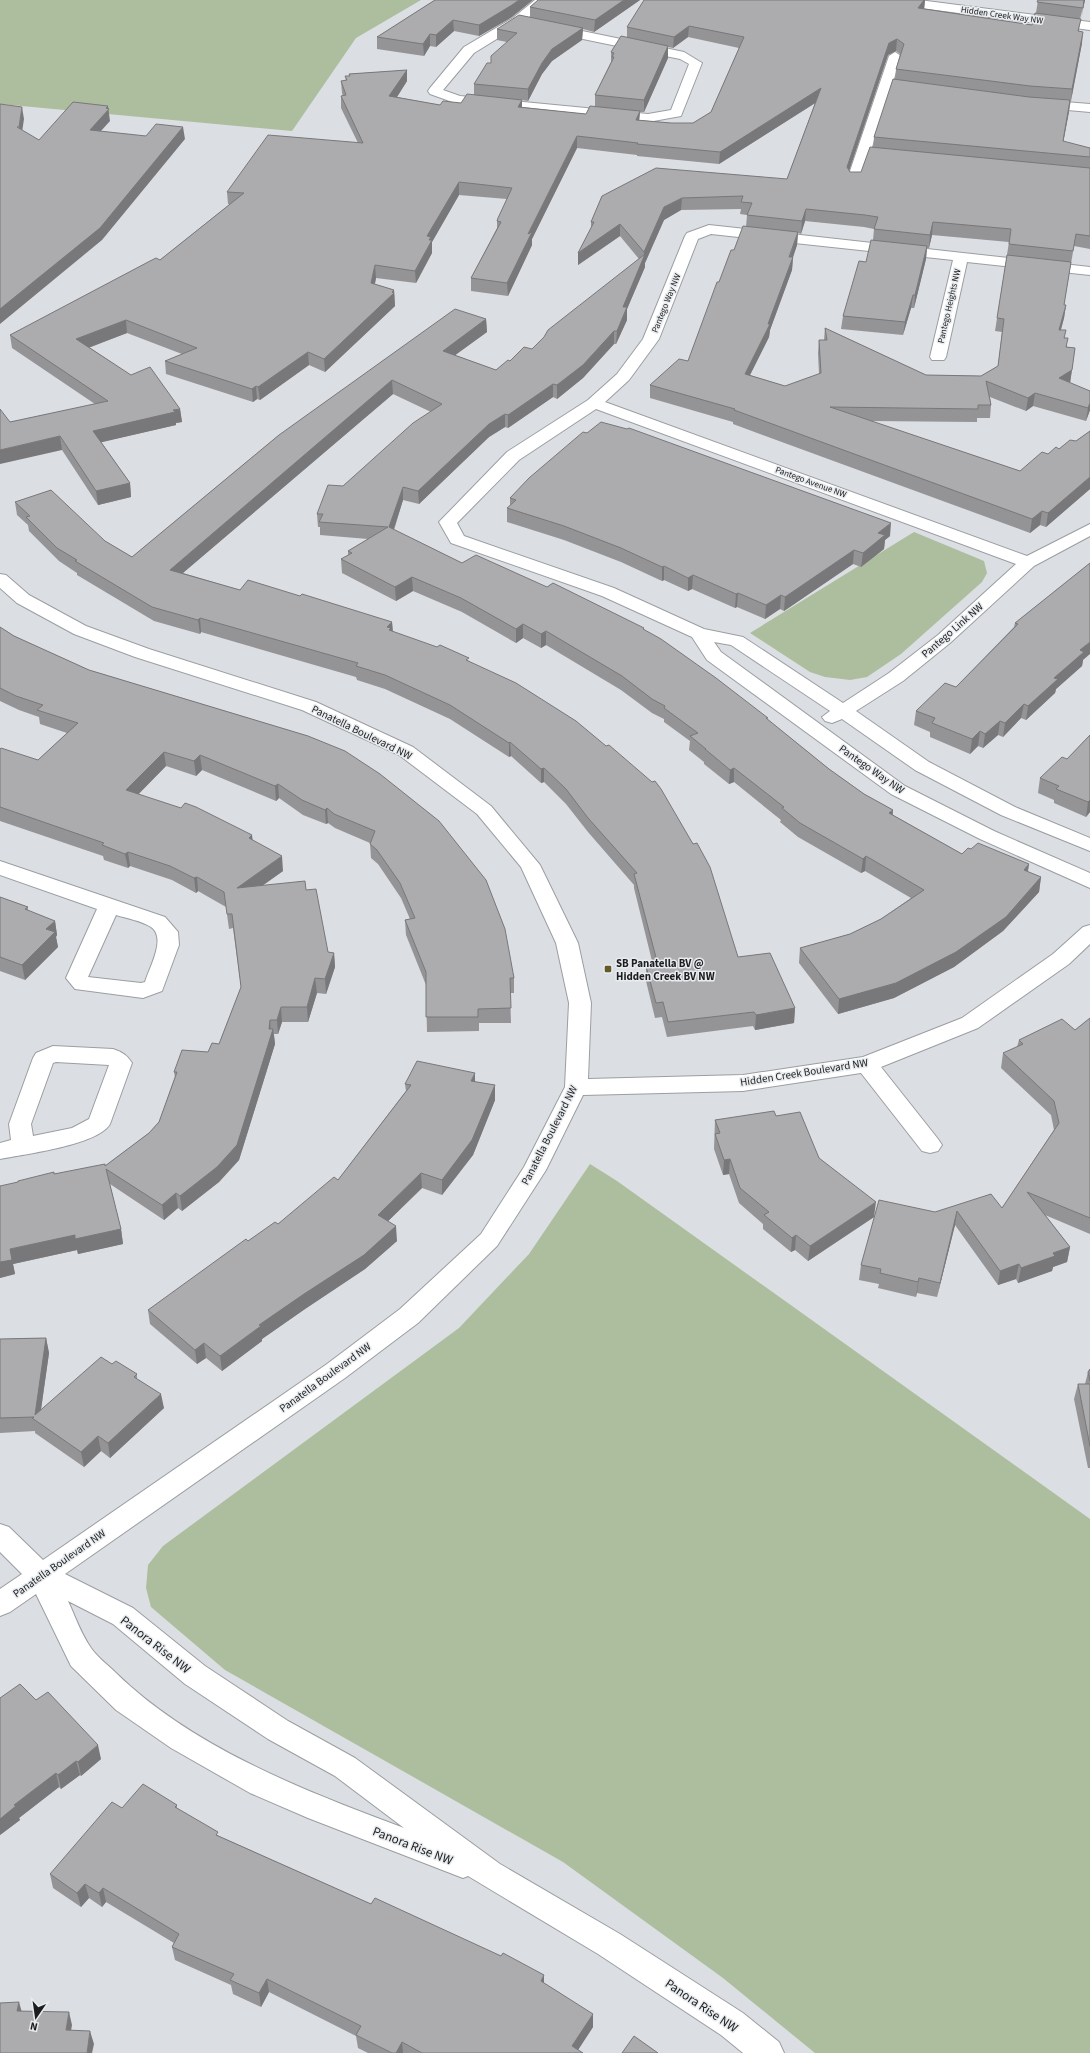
<svg xmlns="http://www.w3.org/2000/svg" width="1090" height="2053" font-family="'Source Sans 3',sans-serif">
<style>
.green{fill:#adbe9e}
.lines{fill:none;stroke-linecap:round;stroke-linejoin:round}
.minor-casing{stroke:#9b9ea1;stroke-width:2}
.minor{fill:#fff;fill-rule:evenodd}
.wall{fill:#949396;fill-rule:evenodd}
.shaded-wall{fill:#78787a}
.building{fill:#acabae;stroke:#78787a}
.poi-dot{fill:#635a27;stroke:#e9ecef;stroke-width:1.5}
.labels{text-anchor:middle;stroke-width:3;stroke-linejoin:round;paint-order:stroke}
.far-street-label{font-size:9px;fill:#1c1d1e;stroke:#e9ecef}
.street-label{font-size:11px;fill:#1c1d1e;stroke:#e9ecef}
.poi-label{font-size:11px;font-weight:bold;fill:#1c1d1e;stroke:#e9ecef;text-anchor:start}
.near-street-label{font-size:13px;fill:#1c1d1e;stroke:#e9ecef}
</style>
<rect width="100%" height="100%" fill="#dbdee2"/>
<path class="green" d="M0,0H421L356,38L292,131L0,104Z
M914,532L984,561L987,573L982,582L901,654L867,677L850,680L825,677L810,672L750,633Z
M590,1164L617,1181L1090,1519V2053H815L723,1978L563,1862L225,1670L151,1607L146,1588L148,1565L163,1546L459,1328L529,1254Z"/>
<g class="lines">
<g class="minor-casing">
<path id="minor" d="M535,0H549L521,24L474,53L443,90L460,96L648,114L671,110L689,64L680,59L549,32L547,29L553,25L684,52L702,63L681,116L648,122L458,104L430,94L428,91L430,88L464,47L513,18Z
M884,0H919L1090,22V30L890,4Z
M895,52L901,56L893,82L920,85L927,89L920,93L891,89L871,150L902,153L904,156L902,159L868,158L859,183H849L847,180L889,56Z
M1039,100L1090,104V112L1034,107L1032,104Z
M709,225L1090,267V275L967,262L946,357L944,360H932L930,357L953,260L711,234L698,239L659,339L629,380L605,402L1027,556L1090,524V536L1034,566L950,643L903,681L856,711L929,762L1015,807L1090,838V851L1001,815L915,770L842,719L832,723L825,721L822,717L830,711L731,645L714,642L721,652L905,786L994,831L1090,873V888L980,839L891,794L707,660L692,637L602,596L451,543L439,522L507,452L588,400L617,374L643,339L685,236L687,233ZM596,409L1016,564L938,635L889,673L843,703L743,637L704,629L614,588L464,536L457,523L519,460Z
M0,574L6,575L29,595L86,626L149,649L316,702L413,747L491,806L540,865L578,943L591,1003L588,1079L743,1075L863,1057L962,1018L1053,954L1083,927L1090,925V944L1069,964L978,1028L881,1067L938,1139L942,1145L938,1151L930,1153L922,1151L861,1073L743,1091L583,1095L546,1170L497,1246L418,1323L345,1378L65,1574L133,1608L205,1666L288,1721L355,1758L500,1864L620,1934L743,2013L779,2042L784,2053H743L721,2035L598,1954L468,1876L463,1878L308,1818L250,1793L171,1748L116,1710L71,1666L36,1594L10,1612L0,1616V1589L22,1574L0,1552V1524L9,1527L43,1560L327,1364L400,1309L481,1234L524,1167L565,1087L569,1003L556,943L521,867L477,814L399,755L302,710L135,657L74,634L17,603L0,588ZM68,1601L113,1624L185,1684L268,1739L335,1776L404,1828C305,1791 193,1748 116,1673C108,1665 97,1657 91,1648C81,1634 75,1616 68,1601Z
M0,861L165,917L178,932L179,945L162,991L143,998L75,989L66,978L97,909L0,875ZM116,915C126,918 142,921 151,927C167,938 149,968 145,982L141,983L88,977Z
M53,1046L113,1049C122,1052 127,1055 132,1063L110,1124C98,1145 25,1154 0,1159V1143L11,1140L9,1124L33,1058L36,1053ZM56,1062L109,1065L89,1119L72,1128L33,1136L31,1124L53,1063Z"/>
</g>
<use href="#minor" class="minor"/>
</g>
<path class="wall" d="M435,0L512,17L479,36L454,31L436,47L430,46L424,56L377,49V37Z
M538,0H640L594,32L583,29L582,40L552,61L542,74L528,101L522,100V107L586,114L595,106V95L611,62V52L627,38V27L925,0L924,9L1032,25L1036,13L1038,0H1085L1080,19L1079,31L1082,43L1063,142L1090,148V249L1074,246L1064,305H1066L1064,318L1061,330L1065,338L1067,347L1075,348L1070,383L1090,391V410L1086,421L1033,406L1026,411L990,397L991,405L990,418H977V422L871,421L1020,471L1048,454L1076,441L1090,431V489L1046,527L1040,525L1030,533L733,424V422L650,398V385L688,361L719,282L734,250L746,227L747,215L740,214L741,209L681,210L664,220L645,263V267L627,309V320L616,344H614L583,378L557,399L553,397L508,428L505,427L489,437L419,504L403,500L394,530L462,563L644,630L768,720L829,769L864,794L893,810V815L962,854L971,849L1029,864L1028,872L1041,877L1039,892L1003,931L954,967L894,998L838,1014L799,963L800,948L850,934L881,919L911,898L865,871L861,873L798,837L780,822L781,820L734,782L729,784L704,764V762L689,750L690,741L664,722V719L652,713L621,690L546,645L541,648L523,638L516,643L462,612L413,591L396,601L342,573L341,559L348,555V551L368,539L320,535V527H318L317,514L343,486L431,412L393,394L183,573L240,590L392,622L393,632L469,661L738,957L795,1008L794,1023L755,1030L753,1026L667,1037L662,1017L655,1018L646,981V966L653,965L634,888V885L588,832L566,804L544,782L541,783L511,756L509,757L450,719L385,689L357,680L356,677L201,632L200,634L154,621L77,575V573L59,561L29,531L28,525L17,515L15,502L105,541L132,557L279,435L486,319L487,332L455,355L496,370L510,361L532,349L639,259L620,236L578,265V253L591,228V222L602,196L787,179L815,103L719,164L637,156V155L577,148L532,239V245L508,296L471,291V278L497,228V221L507,199L459,195L432,242V253L416,283L376,278L375,284L394,290L395,306L325,372L309,365L260,400L257,399L253,402L166,374L165,361L182,354L127,333L89,347L180,409L182,422L176,423V425L101,442L130,483L131,497L98,505L62,450L10,422L95,404L12,348L10,335L160,260L230,204H228L227,192L358,143L341,108V96H343L342,93L341,81H346L345,76H349V74L407,70V81L397,97L440,105L461,103L474,95V84L507,42L497,40V29L530,17V7ZM688,37L739,48L711,112L693,123H671L639,120L640,112H644L668,58V47L673,48ZM896,51L900,54L896,69L895,79L874,137L873,148L861,172H850L849,170L888,55ZM805,221L864,227L874,229L873,240L866,262L843,316L841,329L903,335L911,308H914L926,259L927,248H929L932,235L1009,242L995,331L1002,332L998,366L981,376L926,375L825,328L824,340H819L818,353L819,374L785,386L750,375L769,337L770,330L792,270L793,257L797,245L798,233L801,234Z
M510,498L890,536L885,540L884,549L861,567L853,564L784,611L780,609L765,619L737,607L735,608L692,589L688,591L664,580L662,581L621,562L564,540L507,522V508L510,506Z
M1090,563L1083,660L1082,666L1056,689L1055,693L1026,720L1021,718L1003,737L998,735L983,748L978,746L970,754L930,737V732L914,725L916,711L956,687L1014,627L1015,623Z
M0,627L14,636L89,670L308,736L514,978V993H510L511,1023H479V1031L427,1032L426,985L406,935L405,920L410,919L401,898L378,864L371,858L370,843L335,828L328,823L326,824L303,815L279,798L276,801L202,770L196,776L166,766L138,794L253,840L283,871L262,886L306,890L328,952L334,953L335,967L326,994L317,993L308,1022H282L278,1034H274L275,1044L239,1160L219,1182L182,1211L178,1208L164,1220L110,1184L121,1229L123,1244L78,1254L77,1250L13,1264L15,1274L0,1278L54,1174L105,1166L149,1133L159,1122L175,1077L174,1072L208,1052L219,1044L241,987L233,928L229,929L226,907L198,891L196,893L172,880L130,866L128,868L104,860L103,856L0,821V749L38,760L67,733L40,724L39,717L19,710L0,701Z
M1090,735V812L1086,817L1054,803V800L1038,793L1040,778L1067,759Z
M0,897L28,907V911L55,921L57,935L56,937L58,947L25,980L0,971Z
M1090,1018V1234L1045,1215L1070,1247L1067,1262L1053,1267L1052,1271L1018,1283L1016,1279L998,1285L955,1225L937,1297L917,1293L916,1297L878,1288L879,1284L859,1280L861,1265L935,1212L1002,1208L1054,1130L1051,1115L1001,1068L1003,1053L1017,1047L1019,1040L1075,1030Z
M475,1082L495,1085V1100L473,1155L442,1195L422,1188L388,1221L397,1241L365,1269L305,1309L262,1339V1341L222,1371L206,1358L197,1364L150,1324L148,1310L248,1241L278,1224L338,1180L406,1091L405,1084Z
M776,1116L819,1158L874,1217L808,1261L795,1250L791,1252L763,1229V1224L739,1203L729,1174L723,1175L714,1149L715,1120Z
M46,1338L49,1353L41,1410L112,1364L137,1374V1379L164,1408L110,1458L101,1451L84,1467L35,1433V1431L0,1433V1339Z
M1090,1369V1468H1088L1074,1399L1078,1384H1085L1088,1372Z
M36,1700L101,1759L81,1776L80,1775L61,1789L59,1787L19,1818L20,1820L0,1835Z
M177,1805V1809L219,1836L371,1904L501,1956L544,1975V1983L593,2027L578,2050L583,2053H368L358,2048L356,2036L269,1992L261,2007L233,1994L231,1985L175,1960L172,1947L174,1943L106,1902L102,1907L89,1898L81,1907L53,1888L50,1874L122,1808Z"/>
<path class="shaded-wall" d="M519,0H533L512,17L479,36V25Z
M624,0H640L594,32L595,20Z
M924,0H925L924,10L918,8Z
M1084,0H1085L1081,19L1083,8Z
M453,20L454,31L436,47V35Z
M689,26L688,37L673,48L674,37Z
M583,28L582,40L552,61L542,74L528,101V89L542,63L552,49Z
M1083,32L1082,43L1071,101L1072,89Z
M430,34V46L424,56L423,44Z
M897,39L896,51L888,55L846,180L847,167L889,43Z
M668,46V58L644,112V100Z
M407,70V81L390,108L389,96Z
M821,88L820,100L719,164L720,152Z
M522,100V112L518,107Z
M1070,100L1069,112L1061,154L1063,141Z
M108,106L110,121L91,142L90,130Z
M22,107L24,119L21,139L19,127Z
M640,111L639,123L636,120Z
M183,127L185,139L102,240L0,324V309Z
M577,136V148L532,239V245L508,296L507,283L528,234Z
M459,182V195L432,242V253L416,283L415,271L427,236Z
M682,198L681,210L664,220L645,263V267L627,309V320L616,344L617,331L623,307L644,256V252L664,207Z
M806,209L805,221L801,234L802,221Z
M933,222L932,235L929,248L930,235Z
M620,224V236L578,265V253Z
M798,232L797,245L790,266L793,257L792,270L770,330L769,337L744,387L745,374L768,324Z
M927,246L926,259L914,308L915,295Z
M375,265L376,278L372,296L371,283Z
M394,290L395,306L325,372L324,359Z
M913,295L911,308L903,335L905,322Z
M1066,305L1064,318L1057,343L1059,330Z
M486,319L487,332L443,364V351Z
M126,320L127,333L78,352L76,339Z
M614,331V344L583,378L557,399V385Z
M308,352L309,365L260,400L258,387Z
M1072,370L1070,383L1059,378Z
M392,380L393,394L171,583L170,570Z
M553,384V397L508,428V415Z
M256,386L257,399L253,402L252,389Z
M1035,393L1033,406L1026,411L1028,398Z
M1090,403V410L1086,421L1088,408Z
M180,409L182,422L176,423V425L94,444L93,431Z
M505,414V427L489,437L419,504L418,491L489,424Z
M60,436L62,450L0,464V450Z
M1090,477V489L1046,527L1048,513Z
M130,483L131,497L98,505L96,491Z
M403,487V500L390,541L389,527Z
M1042,511L1040,525L1030,533L1032,519Z
M891,523L890,536L885,540L884,549L861,567L863,553L878,533Z
M854,550L853,564L784,611L785,597Z
M664,566V580L662,581V567Z
M693,575L692,589L688,591V578Z
M412,577L413,591L396,601L395,587Z
M738,593L737,607L735,608L736,594Z
M781,595L780,609L765,619L766,605Z
M200,618L201,632L200,634L198,620Z
M392,622L393,636L387,627Z
M523,624V638L516,643V629Z
M546,631V645L541,648V634Z
M1090,642V654L1083,660L1082,666L1056,689L1055,693L1026,720L1028,706L1080,650Z
M1024,704L1021,718L1003,737L1005,723Z
M1000,721L998,735L983,748L985,734Z
M980,731L978,746L970,754L972,739Z
M510,742L511,756L509,757V743Z
M164,752L166,766L128,805L126,790Z
M200,755L202,770L196,776L194,761Z
M544,768V782L541,783V769Z
M734,768V782L729,784L730,770Z
M278,784L279,798L276,801L275,786Z
M1090,800V812L1086,817L1088,802Z
M327,808L328,823L326,824L325,810Z
M893,810L891,825L889,813Z
M252,835L254,850L249,838Z
M128,852L130,866L128,868L125,854Z
M282,856L283,871L238,903L237,888Z
M866,856L865,871L861,873L863,859Z
M1029,864L1026,879L1024,870Z
M197,877L198,891L196,893L194,878Z
M1041,877L1039,892L1003,931L954,967L894,998L838,1014L839,999Z
M55,921L57,935L56,937L58,947L25,980L22,965L46,929Z
M334,953L335,967L326,994L325,979Z
M315,978L317,993L308,1022L307,1007Z
M281,1007L282,1022L278,1034L277,1020Z
M795,1008L794,1023L755,1030L756,1015Z
M270,1020L271,1034L273,1029L275,1044L239,1160L219,1182L182,1211L180,1196L269,1029Z
M475,1073V1088L471,1081Z
M495,1085V1100L473,1155L442,1195V1180Z
M730,1159L729,1174L723,1175L724,1160Z
M421,1173L422,1188L379,1230L378,1215Z
M176,1193L178,1208L164,1220L162,1205Z
M876,1202L874,1217L808,1261L810,1246Z
M957,1211L955,1225L937,1297L940,1283Z
M396,1226L397,1241L365,1269L305,1309L262,1339V1341L222,1371L220,1356L259,1325Z
M121,1229L123,1244L78,1254L75,1239Z
M75,1235L77,1250L13,1264L15,1274L0,1278V1262L10,1249Z
M796,1235L795,1250L791,1252L792,1238Z
M1070,1247L1067,1262L1053,1267L1052,1271L1018,1283L1021,1268L1053,1253Z
M1019,1264L1016,1279L998,1285L1000,1271Z
M919,1278L917,1293L916,1297L918,1282Z
M46,1338L49,1353L39,1423L35,1415Z
M204,1343L206,1358L197,1364L195,1350Z
M161,1394L164,1408L110,1458L108,1443Z
M98,1436L101,1451L84,1467L81,1452Z
M98,1745L101,1759L81,1776L78,1762Z
M76,1761L80,1775L61,1789L58,1775Z
M56,1773L59,1787L19,1818L20,1820L0,1835V1819L14,1805Z
M85,1884L89,1898L81,1907L77,1893Z
M103,1888L106,1902L102,1907L99,1893Z
M544,1975V1989L541,1981Z
M267,1979L269,1992L261,2007L259,1993Z
M19,2002L23,2016L17,2011Z
M69,2012L72,2025L69,2043L66,2030Z
M593,2014V2027L576,2053L572,2046Z
M90,2031L94,2044L92,2053H87Z
M402,2042L403,2053H396Z"/>
<path class="building" d="M435,0H519L512,5L479,25L453,20L436,35L430,34L423,44L377,37Z
M538,0H624L595,20L530,7Z
M644,0H924L918,8L1032,25L1035,13L1081,19L1078,31L1083,32L1072,89L1030,86L896,69L904,44L897,39L889,43L847,167L850,172H861L870,147L1090,168V236L1076,234L1073,251L1009,244L1011,229L933,222L930,235L874,229L878,217L865,215L806,209L802,221L747,215L752,203L741,202L743,196L682,198L664,207L644,252L620,224L578,253L594,222H591L602,196L656,168L787,179L821,88L720,152L637,144L638,143L577,136L528,234L532,232L507,283L471,278L501,222L497,221L498,218L512,188L459,182L427,236L431,237L429,240H432L415,271L375,265L371,283L394,290L392,292L394,293L324,359L308,352L258,387L256,386L252,389L165,361L197,348L126,320L76,339L131,375L150,367L180,409L173,410L175,412L93,431L130,483L96,491L60,436L0,450V409L10,422L108,401L10,335L150,261L156,258L160,260L244,193L227,192L268,135L363,143L341,96L346,95L341,81L347,80L345,76H350L349,74L407,70L389,96L440,105L443,101L461,103L467,94L522,100L518,107L586,114L590,106L640,111L636,120L671,123H693L711,112L744,37L689,26L674,37L627,27Z
M1038,0H1084L1083,8L1037,2Z
M519,15L583,28L552,49L542,63L528,89L474,84L487,63H491V56L517,33L497,29Z
M621,36L668,46L644,100L595,95L614,57H612L614,53L611,52Z
M893,79L1029,97L1070,100L1063,141L1090,148V157L874,137Z
M73,102L108,106L106,108L109,109L90,130L146,136L156,124L183,127L100,228L0,309V104L22,107L19,127H17L39,140Z
M743,226L798,232L789,257H793L768,324H770L745,374L785,386L821,373L819,340H827L825,328L926,375L981,376L998,366L1004,319L997,318L1007,255L1071,262L1064,305H1066L1059,330H1066L1064,338H1068L1066,347L1075,348L1072,370L1059,378L1090,391V403L1088,408L1035,393L1028,398L986,381L991,405H978V409L830,407L1020,471L1042,452L1048,454L1056,447L1059,449L1070,440L1076,441L1090,431V477L1048,513L1042,511L1032,519L734,410L735,409L650,385L679,359L688,361L717,282H719L731,250H734Z
M871,240L927,246L915,295H913L905,322L843,316L859,261L866,262Z
M645,254L623,307H627L617,331H614L583,365L557,385L553,384L508,415L505,414L489,424L418,491L403,487L389,527L462,563L476,555L547,587L553,583L644,628L643,629L661,639L716,678L768,718H766L829,769L864,794L893,810L889,813L962,854L968,848L971,849L978,843L1029,864L1024,870L1041,877L1006,917L956,952L896,983L839,999L800,948L850,934L881,919L924,890L866,856L863,859L800,823L782,808L784,807L734,768L730,770L705,749H706L690,736L698,733L664,708L665,706L652,699L622,676L546,631L541,634L523,624L516,629L461,598L412,577L395,587L341,559L352,553L348,551L388,527L319,522L323,514H317L328,485L343,486L413,423L442,404L392,380L170,570L240,590L248,580L300,596L302,594L392,622L387,627L391,628L389,630L437,647L440,645L469,658L466,660L516,683L576,721L606,746L609,745L652,782L655,781L661,789L693,844L697,843L710,867L738,957L770,953L795,1008L756,1015L754,1012L668,1022L663,1002L656,1003L646,966L658,965L634,874L637,873L588,818L566,789L544,768L541,769L510,742L509,743L450,705L385,675L356,666L358,663L200,618L198,620L152,607L75,561L77,560L57,548L26,517L30,516L15,502L51,490L105,541L132,557L279,435L455,309L486,319L443,351L496,370L508,360L510,361L524,347L532,349L544,337L548,330Z
M601,422L627,429L629,428L891,523L878,533L885,535L863,553L854,550L785,597L781,595L766,605L738,593L736,594L693,575L688,578L664,566L662,567L621,548L564,526L507,508L516,500L510,498L529,478L583,432L587,433Z
M1090,563V642L1080,650L1084,652L1054,678L1058,679L1028,706L1024,704L1005,723L1000,721L985,734L980,731L972,739L932,723L935,718L916,711L945,683L956,687L1018,624L1015,623Z
M0,627L14,636L89,670L308,736L345,751L380,774L439,821L486,880L505,929L514,978H510L511,1008L478,1009V1017H426V972L405,920L415,918L400,883L377,850L370,844L375,831L334,814L327,808L325,810L302,800L278,784L275,786L200,755L194,761L164,752L126,790L181,808L185,803L196,807L252,835L249,838L282,856L237,888L305,881L306,890L316,889L328,952L334,953L325,979L315,978L307,1007H281L277,1020H270L269,1029H273L237,1145L217,1167L180,1196L176,1193L162,1205L106,1169L121,1229L75,1239V1235L10,1249L12,1260L0,1262V1186L18,1182V1181L54,1172V1174L105,1164V1166L149,1133L159,1122L177,1072H174L182,1050L208,1052L212,1043L219,1044L241,987L232,914H227L224,892L197,877L194,878L170,866L128,852L125,854L102,845L104,843L0,807V749L1,748L38,760L78,723L37,710L43,705L16,696L0,688Z
M1090,735V800L1088,802L1056,789L1059,786L1040,778L1062,757L1067,759Z
M0,897L28,907L25,909L55,921L46,929L55,932L22,965L0,957Z
M1090,1018V1218L1027,1192L1070,1247L1053,1253L1055,1256L1021,1268L1019,1264L1000,1271L957,1211L940,1283L919,1278L918,1282L880,1273L881,1269L861,1265L879,1200L935,1212L991,1194L1002,1208L1059,1123L1054,1101L1003,1053L1023,1044L1019,1040L1062,1019L1075,1030Z
M417,1061L475,1073L471,1081L495,1085L472,1140L442,1180L421,1173L378,1215L396,1226L364,1255L304,1294L259,1325L261,1326L220,1356L204,1343L195,1350L148,1310L246,1239L248,1241L275,1222L278,1224L334,1177L338,1180L411,1085L405,1084Z
M774,1111L776,1116L800,1112L819,1158L876,1202L810,1246L796,1235L792,1238L764,1215L769,1212L740,1188L730,1159L724,1160L715,1134L720,1133L715,1120Z
M46,1338L35,1415L101,1357L112,1364L116,1361L137,1374L134,1377L161,1394L108,1443L98,1436L81,1452L32,1418L34,1417L0,1418V1339Z
M1090,1369V1381L1088,1372Z
M1078,1384H1090V1446Z
M20,1684L36,1700L48,1692L98,1745L78,1762L76,1761L58,1775L56,1773L14,1805L16,1806L0,1819V1698Z
M143,1784L177,1805L175,1807L218,1832L216,1835L371,1904L375,1898L501,1956L503,1953L544,1975L541,1981L593,2014L572,2046L583,2053H422L402,2042L396,2053H392L356,2035L361,2026L267,1979L259,1993L230,1980L234,1974L172,1947L179,1934L103,1888L99,1893L85,1884L77,1893L50,1874L112,1802L122,1808Z
M19,2002L17,2011L69,2012L66,2030L90,2031L87,2053H0V2003Z
M634,2036L658,2053H622Z"/>
<rect class="poi-dot" x="604" y="965" width="8" height="8" rx="2"/>
<g class="labels">
<g class="far-street-label">
<text transform="translate(1002 15) rotate(8)" y="3">Hidden Creek Way NW</text>
<text transform="translate(666 303) rotate(-68)" y="3">Pantego Way NW</text>
<text transform="translate(949 306) rotate(-77)" y="3">Pantego Heights NW</text>
<text transform="translate(811 482) rotate(20)" y="3">Pantego Avenue NW</text>
</g>
<g class="street-label">
<text transform="translate(952 630) rotate(-41)" y="4">Pantego Link NW</text>
<text transform="translate(362 732) rotate(26)" y="4">Panatella Boulevard NW</text>
<text transform="translate(872 769) rotate(35)" y="4">Pantego Way NW</text>
<text transform="translate(804 1072) rotate(-9)" y="4">Hidden Creek Boulevard NW</text>
<text transform="translate(549 1135) rotate(-63)" y="4">Panatella Boulevard NW</text>
<text transform="translate(325 1377) rotate(-36)" y="4">Panatella Boulevard NW</text>
<text transform="translate(59 1563) rotate(-35)" y="4">Panatella Boulevard NW</text>
</g>
<g class="poi-label">
<text x="616" y="967">SB Panatella BV @<tspan x="616" dy="13">Hidden Creek BV NW</tspan></text>
</g>
<g class="near-street-label">
<text transform="translate(156 1644) rotate(38)" y="5">Panora Rise NW</text>
<text transform="translate(413 1845) rotate(21)" y="5">Panora Rise NW</text>
<text transform="translate(702 2005) rotate(34)" y="5">Panora Rise NW</text>
</g>
</g>
<g transform="translate(36 2017) rotate(193)" stroke="#e9ecef" stroke-width="3" paint-order="stroke">
<path d="M0-3L7 15L0 10L-7 15Z" fill="#1c1d1e"/>
<text y="-6" font-size="11" font-weight="bold" text-anchor="middle" fill="#1c1d1e">N</text>
</g>
</svg>
